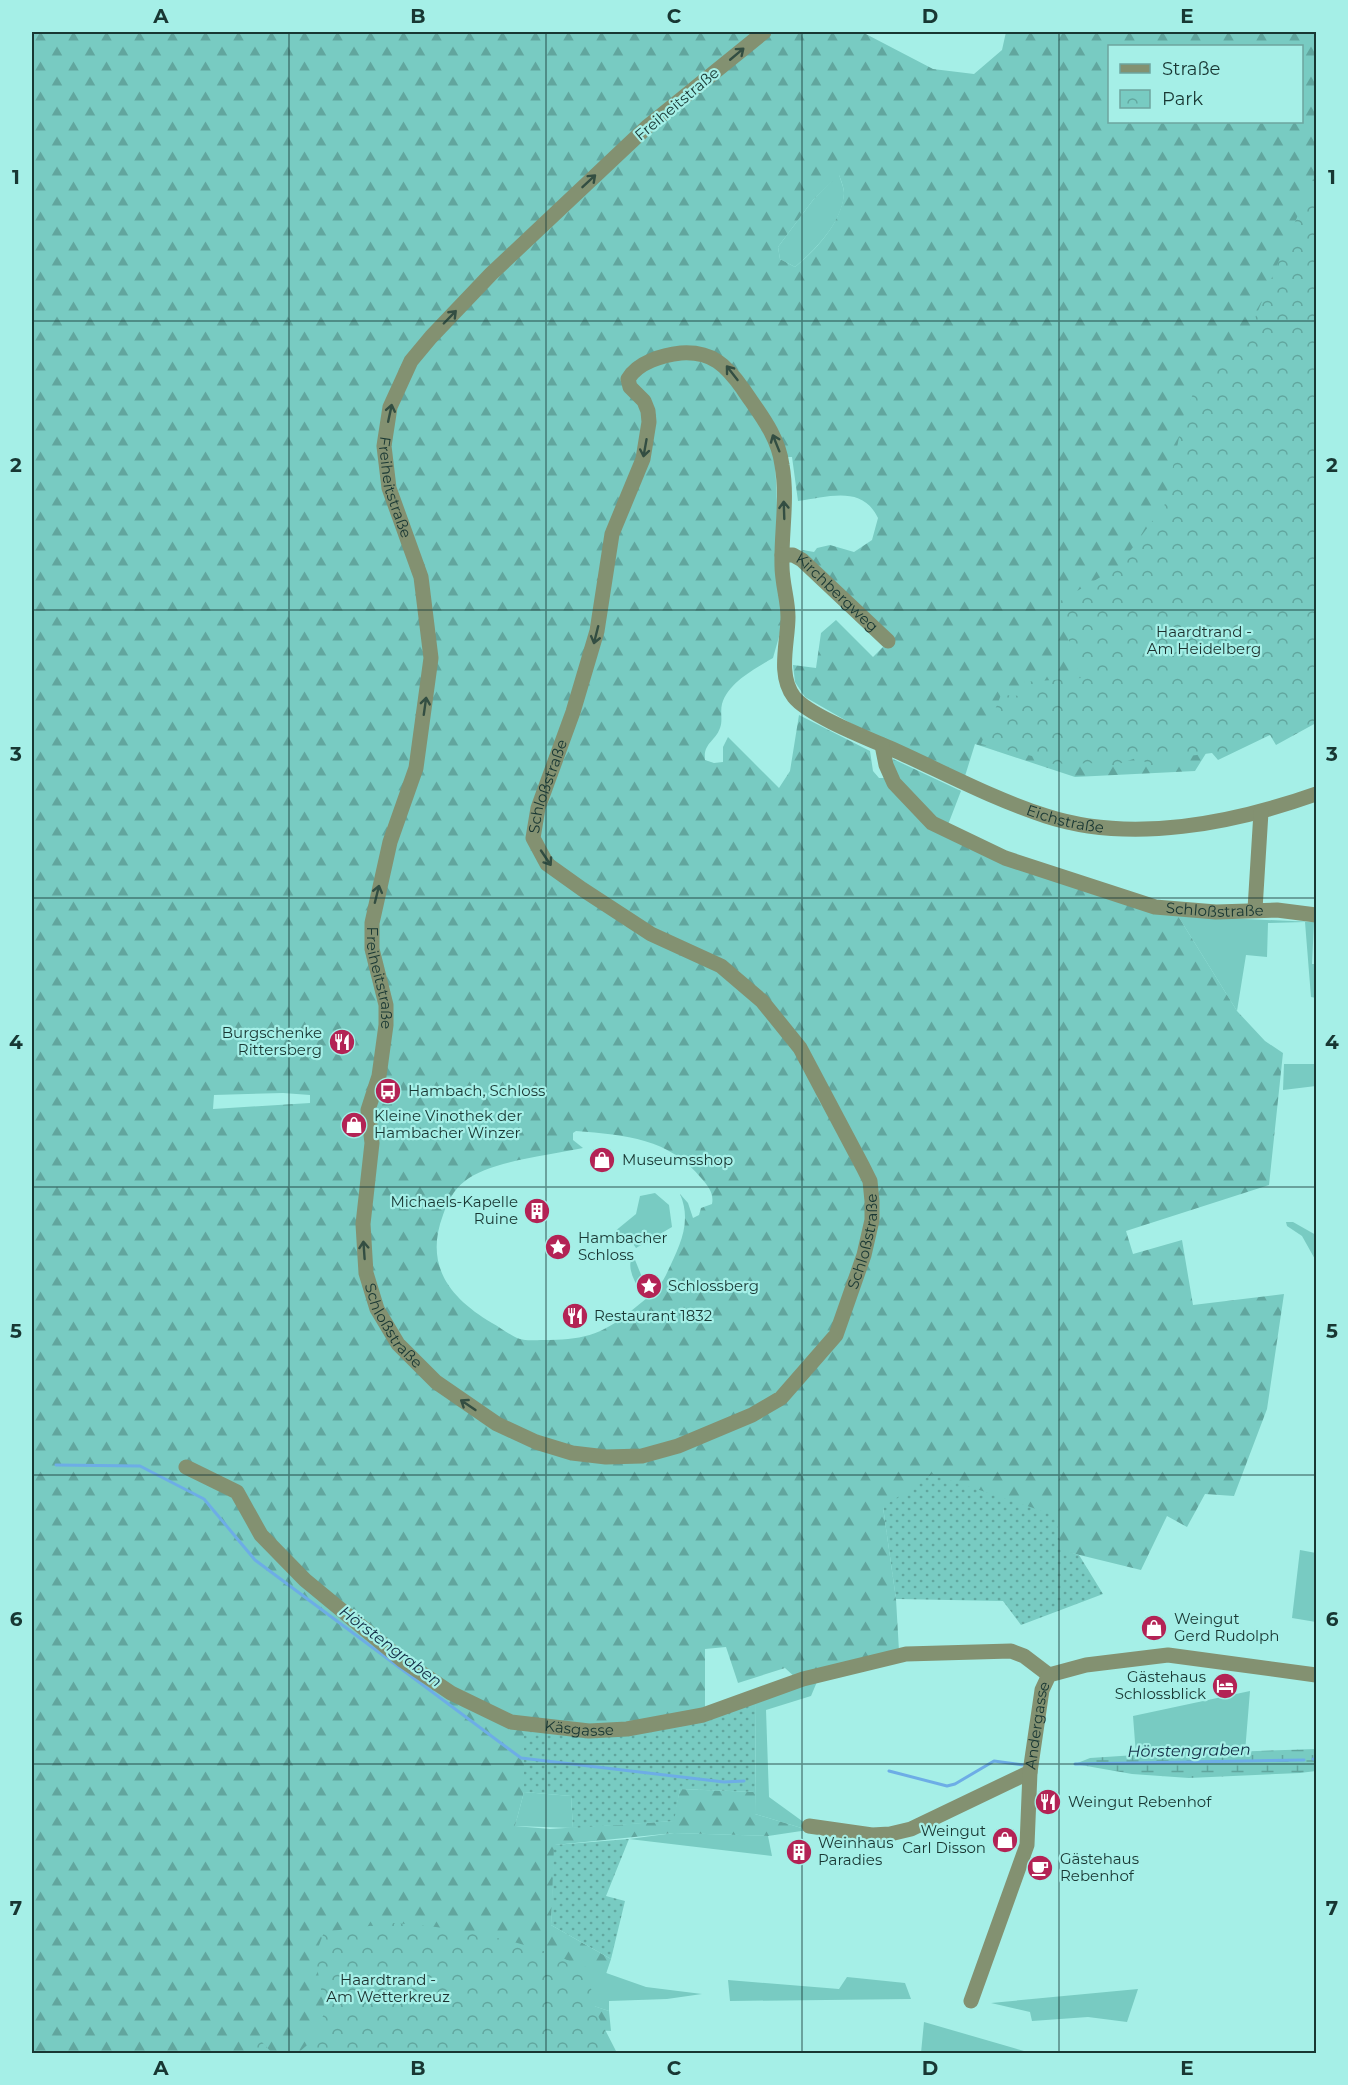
<svg xmlns="http://www.w3.org/2000/svg" width="1348" height="2085" font-family="Montserrat,sans-serif">
<style>
.grass{fill:#78cbc2}
.forest{fill:url(#forest-firs);fill-rule:evenodd}
.wetland{fill:url(#wetland-marsh)}
.park{fill:url(#park-crowns)}
.garden{fill:url(#garden-dots)}
.lines{fill:none;stroke-linecap:round;stroke-linejoin:round}
.stream{stroke:#6dade6;stroke-width:3}
.minor{stroke:#839171;stroke-width:15}
.oneway{stroke:#334e42}
.grid{fill:none;stroke:#183733;stroke-width:1.5;stroke-opacity:0.55}
.labels{text-anchor:middle;stroke-width:4.5;stroke-linejoin:round;paint-order:stroke}
.street-label{font-size:15px;fill:#183733;stroke:#a5efe7}
.park-label{font-size:15px;fill:#1d312f;stroke:#a5efe7}
.poi-label{font-size:15px;fill:#183733;stroke:#a5efe7;text-anchor:start}
.water-label{font-size:16px;font-style:italic;fill:#122d45;stroke:#a5efe7}
.neatline{fill:none;stroke:#183733;stroke-width:2}
.grid-label{font-size:20px;text-anchor:middle;font-weight:bold;fill:#183733}
</style>
<defs>
<pattern id="forest-firs" width="22" height="20" patternUnits="userSpaceOnUse" patternTransform="scale(1.5)"><rect width="22" height="20" fill="#78cbc2"/><path d="M5 1l3.5 6h-7zM16 11l3.5 6h-7z" fill="#61a69e"/></pattern>
<pattern id="wetland-marsh" width="20" height="14" patternUnits="userSpaceOnUse" patternTransform="scale(1.5)"><rect width="20" height="14" fill="#78cbc2"/><path d="M1 5h8M5 5V1M11 12h8M15 12V8" fill="none" stroke="#61a69e"/></pattern>
<pattern id="park-crowns" width="20" height="18" patternUnits="userSpaceOnUse" patternTransform="scale(1.5)"><rect width="20" height="18" fill="#78cbc2"/><path d="M2 6a3 3 0 1 1 6 0M12 15a3 3 0 1 1 6 0" fill="none" stroke="#61a69e"/></pattern>
<pattern id="garden-dots" width="8" height="8" patternUnits="userSpaceOnUse" patternTransform="scale(1.5)"><rect width="8" height="8" fill="#78cbc2"/><path d="M2 2h.1M6 6h.1" fill="none" stroke="#61a69e" stroke-width="1.8" stroke-linecap="round"/></pattern>
</defs>
<rect width="100%" height="100%" fill="#a5efe7"/>
<path class="grass" d="M839,174C840,179 844,187 844,193C843,222 815,250 795,267L780,259L778,247L813,200Z
M1178,916L1314,922L1312,964H1316V998L1311,997L1305,922L1268,923L1267,957L1246,955L1237,1011Z
M1284,1064H1316V1086L1283,1090Z
M655,1193L669,1205L672,1227L636,1248L631,1241L620,1242L614,1232L636,1214L640,1196Z
M1286,1222H1293L1316,1235V1261L1302,1236L1287,1226Z
M633,1255L646,1287L640,1291C634,1280 626,1267 633,1255Z
M1300,1550L1316,1553V1622L1292,1618Z
M819,1677L811,1696L766,1710L769,1797L809,1826L808,1830L755,1814L756,1700Z
M1250,1691L1245,1752L1136,1755L1133,1716Z
M524,1792L571,1796L573,1828L515,1826Z
M674,1833L768,1836L772,1856L629,1839Z
M558,1956L646,1987L702,1994L667,1999L609,2001V2011L542,1989Z
M847,1977L905,1983L911,1999L730,2001L728,1980L839,1989Z
M1138,1989L1127,2022L1088,2017L1032,2021L1030,2012L991,2003Z
M924,2022L1024,2051L1023,2054L921,2053Z"/>
<path class="forest" d="M32,32H862L933,69L974,74L1002,50L1006,32H1316V554L1297,607L1195,771L1075,777L975,744L965,776L859,728L805,697L795,682L793,665L816,668L821,633L836,620L873,657L893,637L799,555L803,550L814,552L817,548L830,545L854,552L872,540L878,518C862,485 829,497 798,501L792,457H775L782,626L773,658C754,669 728,683 722,704C720,712 723,721 720,728C715,742 703,743 705,760L714,763L723,762V747L728,737L779,788L790,771L799,715L870,751L873,771L879,778H885L893,759L961,791L944,835L1178,916L1237,1011L1265,1041L1283,1053L1269,1185L1126,1231L1133,1254L1182,1240L1193,1305L1284,1294L1267,1409L1234,1496L1205,1494L1187,1527L1167,1516L1141,1570L883,1507L896,1599L899,1651L797,1679L785,1668L738,1683L726,1647L705,1649V1711L622,1724L524,1728V1792L515,1826L550,1829L673,1821L680,1789L755,1792V1814L808,1830L768,1836L674,1833L555,1845L551,1925L611,1959L606,1974L558,1957L543,1989L609,2011L611,2031L542,2027L534,2054H32ZM1110,46H1302V122H1110ZM839,175C841,180 844,188 844,193C842,222 816,250 795,267L780,259L778,247L813,200ZM283,1093L310,1095V1103L213,1109L214,1095ZM576,1131C626,1135 669,1138 702,1179C709,1187 714,1194 712,1204L701,1208L699,1215L693,1218L688,1203L680,1194C693,1224 678,1248 666,1275C659,1290 643,1301 631,1311C601,1336 580,1340 543,1340C536,1340 526,1341 520,1339C511,1336 501,1328 492,1323C450,1298 424,1266 443,1215C447,1203 454,1189 465,1181C489,1161 551,1155 583,1148L573,1140V1133Z"/>
<path class="wetland" d="M1316,1749V1771L1300,1773L1189,1778L1132,1774L1075,1764L1090,1758L1136,1755Z"/>
<path class="park" d="M1316,172V723L1276,745L1270,735L1218,760L1212,753L1181,757L1148,769L1142,756L1107,768L1105,763L1036,764L1032,756L981,744L1001,695L1024,696V682L1081,678L1057,603L1119,566L1165,504L1184,414L1206,365L1250,330Z
M392,1923C457,1927 528,1940 587,1969L596,2012L617,2053H298L313,2040L325,2011L315,1956L324,1932Z
M261,2041L272,2053H243Z"/>
<path class="garden" d="M932,1474L1057,1516L1060,1549L1079,1555L1103,1594L1021,1625L1003,1601L896,1599L883,1507Z
M756,1700L755,1792L680,1789L674,1821L573,1828L571,1796L524,1792V1728L586,1733Z
M629,1839L606,1896L625,1901L611,1959L551,1925L554,1845Z"/>
<g class="lines">
<path class="stream" d="M56,1465L140,1466L204,1499L255,1560L521,1758L724,1782L744,1781
M1313,1759H1316
M1075,1764L1304,1760
M889,1771L947,1786L955,1784L994,1761L1024,1765"/>
<g class="minor">
<path id="s1" d="M764,32L648,126L491,274L431,337L411,361L390,407L384,446L389,488L421,577L431,658L416,768L390,842L372,923V949L386,1005V1025L379,1076L368,1110L372,1143L363,1224L366,1273L377,1309L398,1344L436,1382L497,1424L536,1442L572,1453L606,1457L642,1456L678,1446L752,1415L781,1398L836,1335L864,1255L872,1220V1201L870,1181L863,1167L800,1048L762,1001L721,966L651,934L582,889L547,864L533,838L538,808L573,712L597,631L612,534L643,459L649,422L648,411L644,401L630,387L628,379C638,362 663,355 681,353C712,351 726,365 743,389C759,413 778,435 782,465C788,499 781,533 782,566C782,583 788,600 788,617C788,642 777,675 794,697C808,715 869,739 892,749C943,772 993,799 1046,816C1132,844 1234,823 1316,794"/>
<path id="s2" d="M782,555H793L802,560L888,641"/>
<path id="s3" d="M882,745L886,765L894,783L932,823L1005,858L1155,907L1216,912L1277,910L1316,915"/>
<path d="M1255,909L1261,812"/>
<path id="s4" d="M186,1467L237,1492L261,1535L305,1580L402,1660L451,1693L511,1722L589,1731L627,1729L703,1715L803,1679L906,1654L1011,1651L1024,1656L1049,1675"/>
<path d="M809,1826L872,1835L890,1834L911,1829L1030,1772"/>
<path id="s5" d="M971,2001L1027,1845L1030,1772L1042,1690L1049,1675L1086,1665L1168,1655L1316,1675"/>
</g>
</g>
<defs><path id="oneway-shaft" d="M-6 0H5M1.5-3L5.5 0L1.5 3" fill="none" stroke-width="1.6" stroke-linecap="round" stroke-linejoin="round" transform="scale(1.5)"/></defs>
<g class="oneway">
<use href="#oneway-shaft" transform="translate(737 54) rotate(-40)"/>
<use href="#oneway-shaft" transform="translate(589 181) rotate(-43)"/>
<use href="#oneway-shaft" transform="translate(450 317) rotate(-46)"/>
<use href="#oneway-shaft" transform="translate(732 373) rotate(-128)"/>
<use href="#oneway-shaft" transform="translate(390 413) rotate(-78)"/>
<use href="#oneway-shaft" transform="translate(776 443) rotate(-112)"/>
<use href="#oneway-shaft" transform="translate(645 448) rotate(100)"/>
<use href="#oneway-shaft" transform="translate(784 510) rotate(-92)"/>
<use href="#oneway-shaft" transform="translate(596 635) rotate(104)"/>
<use href="#oneway-shaft" transform="translate(425 706) rotate(-82)"/>
<use href="#oneway-shaft" transform="translate(546 858) rotate(56)"/>
<use href="#oneway-shaft" transform="translate(377 894) rotate(-76)"/>
<use href="#oneway-shaft" transform="translate(364 1250) rotate(-94)"/>
<use href="#oneway-shaft" transform="translate(468 1405) rotate(-146)"/>
</g>
<path class="grid" d="M289,32V2054M546,32V2054M802,32V2054M1059,32V2054M32,321H1316M32,610H1316M32,898H1316M32,1187H1316M32,1475H1316M32,1764H1316"/>
<defs>
<g id="restaurant-disc" transform="scale(1.35)"><circle r="9.5" fill="#b32355" stroke="#a5efe7"/><path d="M-5-6h1v4h1v-4h1v4h1v-4h1v5L-1.5 .5V6h-2V.5L-5-1ZM5-6V6H3V1.5H1.5Q1.5-4 5-6Z" fill="#fff"/></g>
<g id="bus-disc" transform="scale(1.35)"><circle r="9.5" fill="#b32355" stroke="#a5efe7"/><path d="M-5-6H5V4H4V6H2V4H-2V6H-4V4H-5ZM-3.5-4V0h7V-4ZM-3.5 1.2v1.5H-2V1.2ZM2 1.2v1.5H3.5V1.2Z" fill="#fff"/></g>
<g id="shop-disc" transform="scale(1.35)"><circle r="9.5" fill="#b32355" stroke="#a5efe7"/><path d="M-5-2.5h2.3a2.7 3.5 0 0 1 5.4 0H5L5.5 6h-11ZM-1.5-2.5h3a1.5 2.3 0 0 0-3 0Z" fill="#fff"/></g>
<g id="building-disc" transform="scale(1.35)"><circle r="9.5" fill="#b32355" stroke="#a5efe7"/><path d="M-4-6H4V6H1V3H-1V6H-4ZM-2.5-4.3h1.7v1.8h-1.7ZM.8-4.3h1.7v1.8H.8ZM-2.5-1h1.7V.8h-1.7ZM.8-1h1.7V.8H.8Z" fill="#fff"/></g>
<g id="sight-disc" transform="scale(1.35)"><circle r="9.5" fill="#b32355" stroke="#a5efe7"/><path d="M0-6L1.8-2.2L6-1.7L2.9 1.2L3.7 5.4L0 3.3L-3.7 5.4L-2.9 1.2L-6-1.7L-1.8-2.2Z" fill="#fff"/></g>
<g id="hotel-disc" transform="scale(1.35)"><circle r="9.5" fill="#b32355" stroke="#a5efe7"/><path d="M-6-4.5h1.5V1H6V5H4.5V3h-9V5H-6ZM-4 0a1.8 1.8 0 1 1 3.6 0ZM.5 0V-2.5h3Q6-2.5 6 0Z" fill="#fff"/></g>
<g id="cafe-disc" transform="scale(1.35)"><circle r="9.5" fill="#b32355" stroke="#a5efe7"/><path d="M-5.5-4.5H6V0H3Q3 3.5 0 3.5H-2.5Q-5.5 3.5-5.5 0ZM3-3.2v2h1.7v-2ZM-6 4.5H4V6H-6Z" fill="#fff"/></g>
</defs>
<g fill-rule="evenodd">
<use href="#restaurant-disc" x="342" y="1042"/>
<use href="#bus-disc" x="388" y="1091"/>
<use href="#shop-disc" x="354" y="1125"/>
<use href="#shop-disc" x="602" y="1160"/>
<use href="#building-disc" x="537" y="1211"/>
<use href="#sight-disc" x="558" y="1247"/>
<use href="#sight-disc" x="649" y="1286"/>
<use href="#restaurant-disc" x="575" y="1316"/>
<use href="#shop-disc" x="1154" y="1628"/>
<use href="#hotel-disc" x="1225" y="1686"/>
<use href="#restaurant-disc" x="1048" y="1802"/>
<use href="#shop-disc" x="1005" y="1840"/>
<use href="#building-disc" x="799" y="1852"/>
<use href="#cafe-disc" x="1040" y="1868"/>
</g>
<g class="labels">
<g class="street-label">
<text transform="translate(677 104) rotate(-40)" y="5">Freiheitstraße</text>
<text dy="5" stroke="none"><textPath href="#s1" startOffset="616">Freiheitstraße</textPath></text>
<text dy="5" stroke="none"><textPath href="#s2" startOffset="69">Kirchbergweg</textPath></text>
<text dy="5" stroke="none"><textPath href="#s1" startOffset="2721">Schloßstraße</textPath></text>
<text dy="5" stroke="none"><textPath href="#s1" startOffset="3908">Eichstraße</textPath></text>
<text dy="5" stroke="none"><textPath href="#s3" startOffset="394">Schloßstraße</textPath></text>
<text dy="5" stroke="none"><textPath href="#s1" startOffset="1120">Freiheitstraße</textPath></text>
<text dy="5" stroke="none"><textPath href="#s1" startOffset="2109">Schloßstraße</textPath></text>
<text dy="5" stroke="none"><textPath href="#s1" startOffset="1479">Schloßstraße</textPath></text>
<text dy="5" stroke="none"><textPath href="#s5" startOffset="286">Andergasse</textPath></text>
<text dy="5" stroke="none"><textPath href="#s4" startOffset="489">Käsgasse</textPath></text>
</g>
<g class="park-label">
<text x="1204" y="637">Haardtrand -<tspan x="1204" dy="17">Am Heidelberg</tspan></text>
<text x="388" y="1985">Haardtrand -<tspan x="388" dy="17">Am Wetterkreuz</tspan></text>
</g>
<g class="poi-label">
<text x="322" y="1038" text-anchor="end">Burgschenke<tspan x="322" dy="17">Rittersberg</tspan></text>
<text x="408" y="1096">Hambach, Schloss</text>
<text x="374" y="1121">Kleine Vinothek der<tspan x="374" dy="17">Hambacher Winzer</tspan></text>
<text x="622" y="1165">Museumsshop</text>
<text x="518" y="1207" text-anchor="end">Michaels-Kapelle<tspan x="518" dy="17">Ruine</tspan></text>
<text x="578" y="1243">Hambacher<tspan x="578" dy="17">Schloss</tspan></text>
<text x="668" y="1291">Schlossberg</text>
<text x="594" y="1321">Restaurant 1832</text>
<text x="1174" y="1624">Weingut<tspan x="1174" dy="17">Gerd Rudolph</tspan></text>
<text x="1206" y="1682" text-anchor="end">Gästehaus<tspan x="1206" dy="17">Schlossblick</tspan></text>
<text x="1068" y="1807">Weingut Rebenhof</text>
<text x="986" y="1836" text-anchor="end">Weingut<tspan x="986" dy="17">Carl Disson</tspan></text>
<text x="818" y="1848">Weinhaus<tspan x="818" dy="17">Paradies</tspan></text>
<text x="1060" y="1864">Gästehaus<tspan x="1060" dy="17">Rebenhof</tspan></text>
</g>
<g class="water-label">
<text transform="translate(391 1646) rotate(37)" y="6">Hörstengraben</text>
<text transform="translate(1189 1750) rotate(-1)" y="6">Hörstengraben</text>
</g>
</g>
<rect width="1348" height="2085" fill="none" stroke="#a5efe7" stroke-width="66"/>
<rect x="1108" y="45" width="195" height="78" fill="#a5efe7" stroke="#6da59f" stroke-width="1.5"/>
<rect x="1120" y="64" width="30" height="9" fill="#839171" stroke="#6da59f" stroke-width="1.5"/>
<text x="1162" y="75" font-size="18" fill="#183733">Straße</text>
<rect x="1120" y="90" width="30" height="18" fill="url(#park-crowns)" stroke="#6da59f" stroke-width="1.5"/>
<text x="1162" y="105" font-size="18" fill="#183733">Park</text>
<rect x="33" y="33" width="1282" height="2019" class="neatline"/>
<g class="grid-label">
<text x="161" y="23">A</text>
<text x="418" y="23">B</text>
<text x="674" y="23">C</text>
<text x="930" y="23">D</text>
<text x="1187" y="23">E</text>
<text x="16" y="184">1</text>
<text x="1332" y="184">1</text>
<text x="16" y="472">2</text>
<text x="1332" y="472">2</text>
<text x="16" y="761">3</text>
<text x="1332" y="761">3</text>
<text x="16" y="1049">4</text>
<text x="1332" y="1049">4</text>
<text x="16" y="1338">5</text>
<text x="1332" y="1338">5</text>
<text x="16" y="1626">6</text>
<text x="1332" y="1626">6</text>
<text x="16" y="1915">7</text>
<text x="1332" y="1915">7</text>
<text x="161" y="2075">A</text>
<text x="418" y="2075">B</text>
<text x="674" y="2075">C</text>
<text x="930" y="2075">D</text>
<text x="1187" y="2075">E</text>
</g>
</svg>
